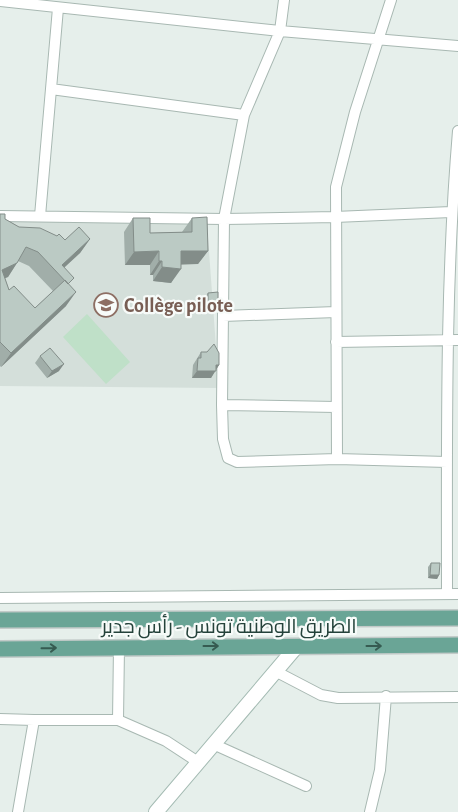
<svg xmlns="http://www.w3.org/2000/svg" width="458" height="812" font-family="'Alegreya Sans',Cairo,sans-serif">
<style>
.built{fill:#d4dfda}
.green{fill:#bfe0c8}
.lines{fill:none;stroke-linecap:round;stroke-linejoin:round}
.street-casing{stroke:#a8b8b2;stroke-width:12}
.secondary-casing{stroke:#a4bbb3;stroke-width:16}
.primary-casing{stroke:#c2cac8;stroke-width:18}
.street{stroke:#fff;stroke-width:10}
.secondary{stroke:#fff;stroke-width:14}
.primary{stroke:#6aa596;stroke-width:15}
.wall{fill:#a1aea9;fill-rule:evenodd}
.shaded-wall{fill:#838d89}
.building{fill:#bbcac4;stroke:#838d89}
.oneway{stroke:#365b51}
.labels{text-anchor:middle;stroke-width:4.5;stroke-linejoin:round;paint-order:stroke}
.education-label{font-size:20px;font-weight:bold;fill:#785e54;stroke:#f7fbf9;text-anchor:start}
.street-label{font-size:20px;fill:#24423a;stroke:#f7fbf9}
</style>
<rect width="100%" height="100%" fill="#e6efeb"/>
<path class="built" d="M0,218L207,224L219,388L0,386Z"/>
<path class="green" d="M87,314L130,362L106,384L63,337Z"/>
<g class="lines">
<g class="street-casing">
<path id="street" d="M284,0L280,31L244,115L224,219L222,405L223,439L228,458L237,462L337,459L447,462
M0,1L280,31L458,46
M51,89L244,115
M0,216L224,219L335,217L451,212
M40,216L58,8
M223,316L336,312
M336,342L458,340
M222,405L336,407
M337,459L336,187L355,112L391,0
M447,594C447,440 445,285 458,131
M0,598L458,594
M275,671L321,695L338,698L458,697
M0,719L34,720
M118,720L119,647
M213,744L306,786
M18,812L34,720H118L166,741L198,762
M370,812L380,770L386,696"/>
</g>
<g class="secondary-casing">
<path id="secondary" d="M156,812L297,646"/>
</g>
<g class="primary-casing">
<path id="primary" d="M0,620L458,618
M0,649L458,645"/>
</g>
<use href="#street" class="street"/>
<use href="#secondary" class="secondary"/>
<use href="#primary" class="primary"/>
</g>
<path class="wall" d="M0,214L5,219L19,227L65,240L90,239L80,253L64,268L69,285L66,306L1,367L0,366ZM18,261L29,266L53,291L35,308L9,290L5,278L8,277Z
M133,218L150,233L182,232L192,218L208,251L198,264H181L171,283L153,281V275H150V265H125L124,232Z
M208,293L218,303L216,307H206V296Z
M201,352L219,365L211,378H192L193,365Z
M40,356L59,371L47,378L35,363Z
M431,563L439,575L437,579L428,578V567Z"/>
<path class="shaded-wall" d="M90,239L80,253L58,273L62,265Z
M159,251L150,265H125L134,252Z
M181,251H208L198,264L171,265Z
M159,261H162L153,275H150Z
M17,263L8,277L0,280L2,270Z
M162,267L181,269L171,283L153,281Z
M76,292L66,306L1,367L11,353Z
M208,303H218L216,307H206Z
M64,364L59,371L47,378L52,371Z
M216,365H219L211,378H192L197,371Z
M430,575H439L437,579L428,578Z"/>
<path class="building" d="M0,214H5V219L19,227L40,228L57,236L59,234L65,240L79,227L90,239L62,265L74,278L68,284L38,252L26,247L17,263L2,270L9,290L14,286L35,308L65,280L76,292L11,353L0,342Z
M207,217L208,251H181V269L162,267V261H159V251L134,252L133,218H150V233L192,232V218Z
M218,292V303H208V293Z
M214,344L219,353V365H216V371H197L198,358H201V352H207Z
M50,348L64,364L52,371L40,356Z
M431,563H440L439,575H430Z"/>
<defs><path id="oneway-shaft" d="M-6 0H5M1.5-3L5.5 0L1.5 3" fill="none" stroke-width="1.6" stroke-linecap="round" stroke-linejoin="round" transform="scale(1.25)"/></defs>
<g class="oneway">
<use href="#oneway-shaft" transform="translate(211 646)"/>
<use href="#oneway-shaft" transform="translate(374 646)"/>
<use href="#oneway-shaft" transform="translate(49 648) rotate(-1)"/>
</g>
<defs>
<g id="school-ring" transform="scale(1.25)"><circle r="9.5" fill="#f7fbf9" stroke="#8d6e63" stroke-width="1.5"/><path d="M0-5L7-2L0 1L-7-2ZM-4 1L0 2.5L4 1V4Q0 6-4 4Z" fill="#8d6e63"/></g>
</defs>
<g fill-rule="evenodd">
<use href="#school-ring" x="106" y="305"/>
</g>
<g class="labels">
<g class="education-label">
<text x="124" y="312">Collège pilote</text>
</g>
<g class="street-label">
<text x="229" y="633">الطريق الوطنية تونس - رأس جدير</text>
</g>
</g>
</svg>
